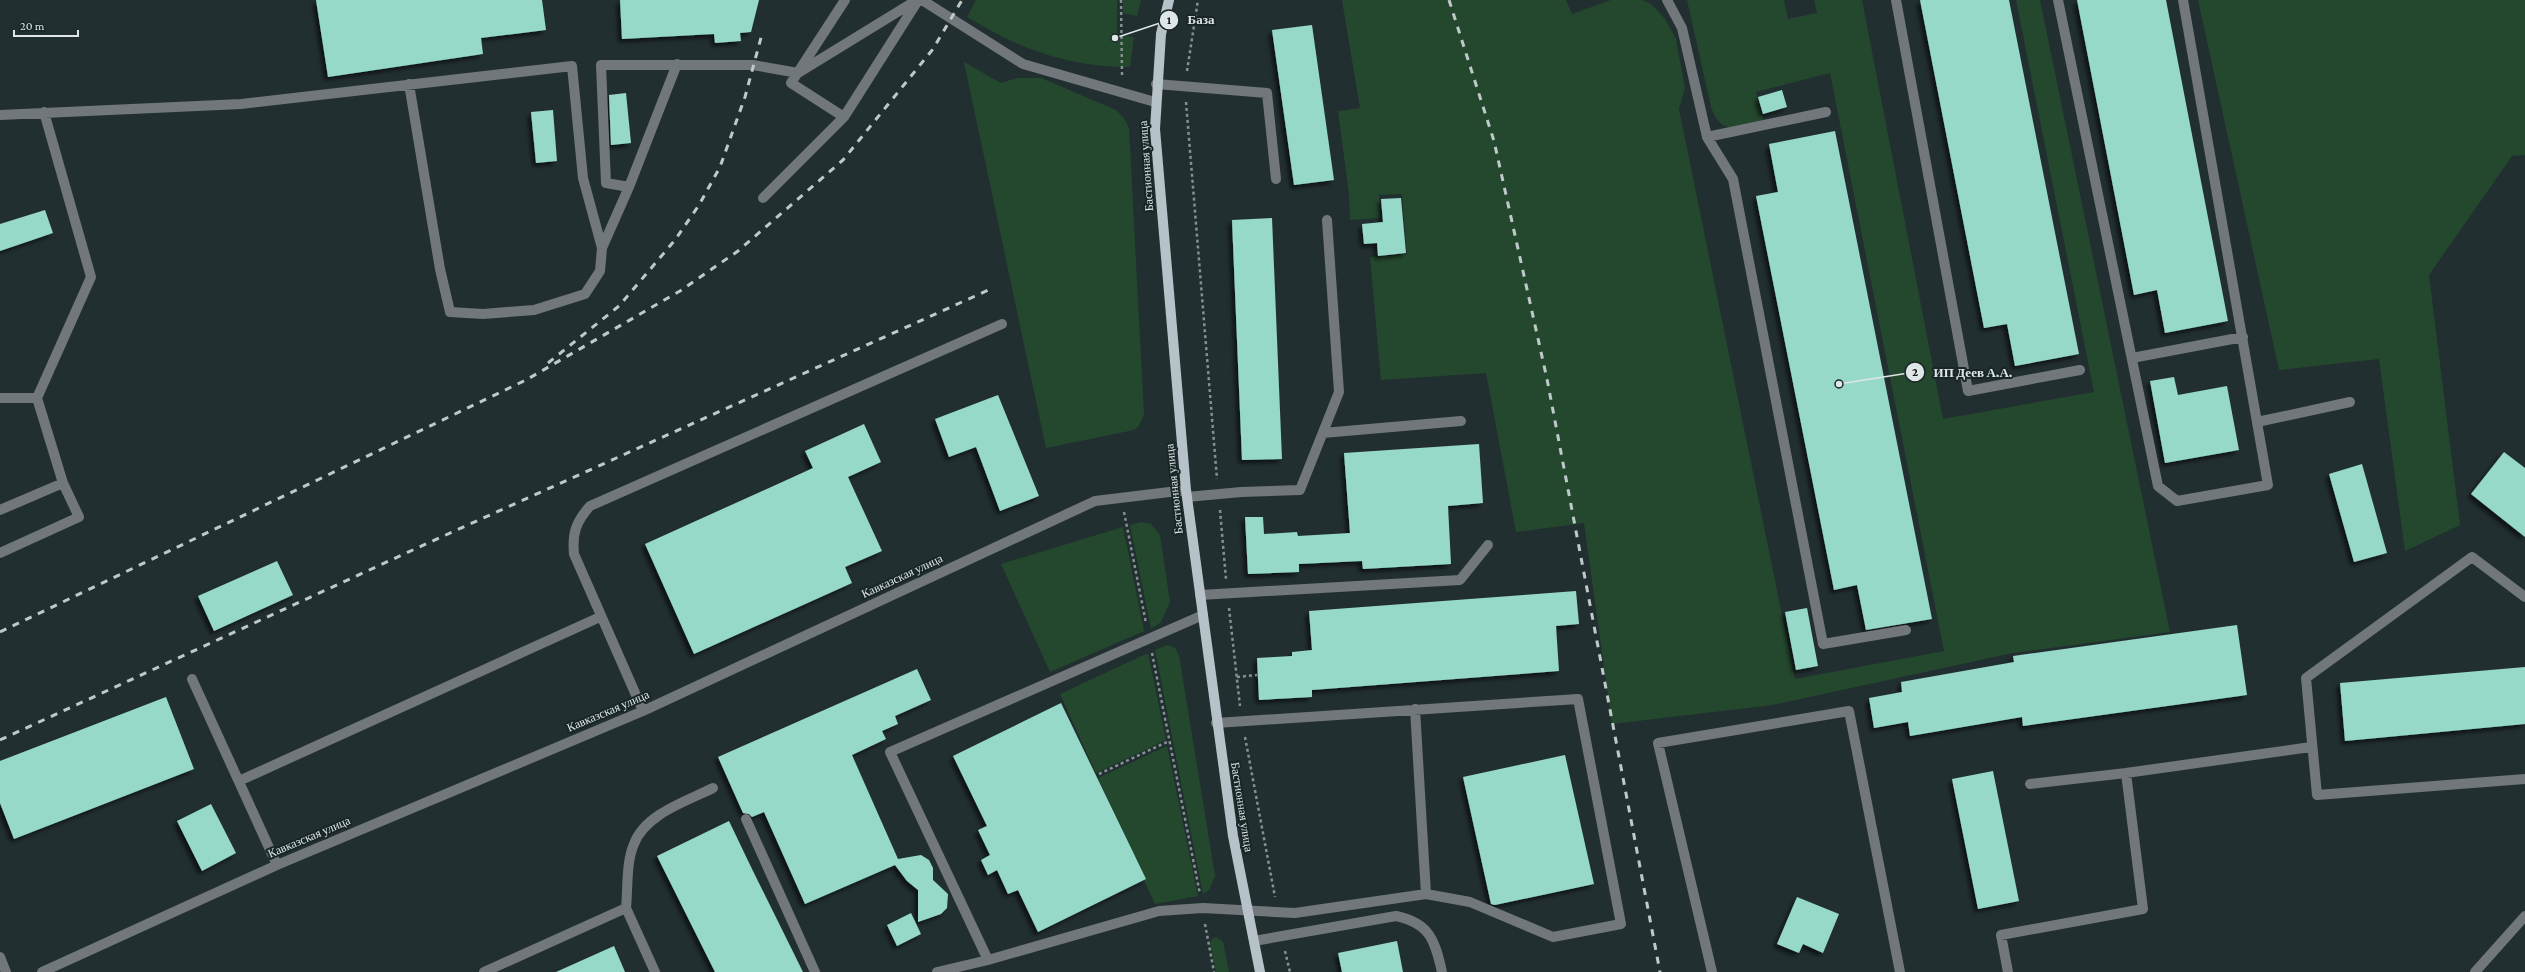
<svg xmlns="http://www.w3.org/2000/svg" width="2525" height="972" font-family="'Crimson Pro',serif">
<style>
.green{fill:#24482e}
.building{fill:#96d9c8;filter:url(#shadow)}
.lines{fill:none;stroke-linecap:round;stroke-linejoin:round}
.path{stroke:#859091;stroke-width:2.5;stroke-dasharray:3 3;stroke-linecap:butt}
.minor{stroke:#71777a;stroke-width:10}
.major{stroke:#b6c2c7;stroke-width:10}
.rail{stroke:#c0c9ca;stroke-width:3;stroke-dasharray:7 7;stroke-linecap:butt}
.labels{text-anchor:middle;stroke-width:4;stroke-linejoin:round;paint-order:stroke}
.street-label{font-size:12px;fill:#dee6e7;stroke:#192627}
.leader{fill:none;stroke:#dee6e7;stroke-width:1.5}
.callout-dot{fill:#dee6e7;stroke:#192627;stroke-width:1.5}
.mark-label{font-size:12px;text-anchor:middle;font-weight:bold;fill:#111}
.callout-label{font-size:13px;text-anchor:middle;font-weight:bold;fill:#dee6e7;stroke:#192627;stroke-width:4;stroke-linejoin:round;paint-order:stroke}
</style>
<defs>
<filter id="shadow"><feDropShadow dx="-3.5" dy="3.5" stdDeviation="2" flood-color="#0009"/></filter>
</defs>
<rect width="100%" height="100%" fill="#222f31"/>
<path class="green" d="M976,0H1117V35L1134,37L1130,67C1067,67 1020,49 967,17Z
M1123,0H1141L1137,16L1123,13Z
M1342,0H1566L1572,14L1611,0H1642L1651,4L1665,19L1676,39L1685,88L1679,109L1795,679L1944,651L1830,73L1756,92L1764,121C1739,126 1722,138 1711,107L1687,0H1784L1788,19L1817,13L1814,0H1862L1943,419L2094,392L2016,0H2040L2170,632L2013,653L1772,705L1612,724L1584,523L1516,532L1486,373L1381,380L1370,257L1407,254L1402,194L1379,195L1380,218L1350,220L1349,194L1338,111L1360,108Z
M2198,0H2525V155L2512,156L2429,275L2460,525L2405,551L2379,359L2279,370Z
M964,62L1001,83L1017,78H1041L1116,110L1123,117L1129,128L1144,415L1138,427L1134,430L1046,448Z
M1141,522L1151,524L1160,535L1170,602L1161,622L1151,629L1130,525Z
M1123,527L1144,631L1050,672L1001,564Z
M1167,645L1175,648L1179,655L1215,876L1209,890L1203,894L1155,650Z
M1148,653L1166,740L1096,773L1060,694Z
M1167,746L1198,896L1155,904L1098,778Z
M1216,937L1223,942L1229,972H1216L1210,944L1212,939Z"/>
<path class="building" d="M316,0H542L546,30L481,38L483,54L328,77Z
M620,0H759L751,32L740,33L741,41L715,43L714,34L622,39Z
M1920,0H2009L2079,354L2015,366L2007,324L1984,328Z
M2077,0H2166L2228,321L2165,333L2157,290L2134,295Z
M1312,25L1334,180L1294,185L1272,30Z
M1782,90L1787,107L1763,114L1758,97Z
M626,93L631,143L611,145L609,95Z
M553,110L557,161L536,163L531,112Z
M1835,131L1932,619L1866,630L1857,585L1834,590L1756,196L1778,192L1769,144Z
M1401,198L1406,253L1378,256L1377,243L1364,244L1362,224L1383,222L1381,199Z
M45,210L53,233L0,251V224Z
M1272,218L1282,459L1242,460L1232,220Z
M2174,377L2178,395L2227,386L2239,450L2165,463L2150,381Z
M998,395L1039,496L1000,511L976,447L949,457L935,419Z
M864,424L881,462L848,477L882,551L845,567L852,583L694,654L645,544L813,468L805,451Z
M1479,444L1483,503L1448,506L1451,564L1363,569L1362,561L1299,564V572L1248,574L1245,517H1263L1264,534L1297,532L1298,536L1350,533L1344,453Z
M2504,452L2525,468V537L2471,494Z
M2362,464L2387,553L2354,562L2329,474Z
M277,561L293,595L214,631L198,596Z
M1576,591L1579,624L1556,626L1559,671L1312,690V697L1259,700L1257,658L1292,656V652L1312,650L1309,611Z
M1807,608L1818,666L1796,670L1785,612Z
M2237,625L2247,695L2023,726L2022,717L1910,736L1908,722L1874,728L1869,698L1902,692L1901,682L2014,662L2013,656Z
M2525,667V724L2345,741L2340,683Z
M917,669L931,700L895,716L898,724L882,731L886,739L852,755L898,859L921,855L929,860L933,868V880L948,894L947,908L941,914L918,922V890L907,881L895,865L805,904L764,812L752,817L749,814L743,813L718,757Z
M166,697L194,769L14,839L0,803V761Z
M1061,703L1146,879L1038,932L1018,890L1008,894L997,870L988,875L981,860L990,855L978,830L987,826L953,756Z
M1565,755L1594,884L1495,905L1491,904L1463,777Z
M1993,771L2019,901L1978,909L1952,779Z
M211,804L236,853L202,871L177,821Z
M729,821L752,869L803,972H715L657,856Z
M1797,897L1839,914L1823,953L1803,944L1799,953L1777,944Z
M911,913L921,934L897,946L887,925Z
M1397,941L1403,972H1342L1338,953Z
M614,946L625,972H556Z"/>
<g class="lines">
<path class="path" d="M1121,0L1122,75
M1187,71L1198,0
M1186,102L1217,479
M1220,510L1226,579
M1124,512L1146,623
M1229,608L1240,706
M1152,653L1200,894
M1237,677L1257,675
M1245,737L1275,897
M1099,774L1169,741
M1205,924L1214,972
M1285,951L1290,972"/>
<path class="minor" d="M845,0L791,83L844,117L917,2
M922,0L1023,64L1155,102
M1667,0L1682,28L1707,137L1733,179L1823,644L1906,630
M1896,0L1968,391L2080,370
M2058,0L2158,486L2177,501L2268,485L2183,0
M1156,84L1267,93L1276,179
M0,115L241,104L572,66L583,178L602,248L600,271L585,294L534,310L483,314L450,312L440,269L409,84
M1707,137L1826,112
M629,187L606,183L601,65H753L798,73L917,0
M763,198L844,117
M602,248L629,187L677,64
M2132,358L2243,337
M0,398H37L91,277L44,112
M2257,422L2350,402
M1323,433L1461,421
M1187,497L1241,492L1300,490L1339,392L1327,220
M0,510L63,483L37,398
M0,553L79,517L63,483
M1200,595L1460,580L1488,545
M2525,597L2472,557L2306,678L2317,795L2525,779
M1203,615L890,752L988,960L1159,911L1203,908L1295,913L1426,894L1470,902L1553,937L1621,924L1578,699L1216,723
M192,679L277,865
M1415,709L1426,894
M643,711L574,554C572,533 576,522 590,506L1002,324
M239,781L600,617
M2030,784L2126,773L2311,747
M746,819L815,972
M626,908C628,888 626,862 634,844C645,814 687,801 713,788
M1254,941L1396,916C1430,923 1435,941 1442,972
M0,957L6,972
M42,972L277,865L643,711L1095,501L1186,490
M484,972L626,908L655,972
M937,972L988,960
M1712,972L1658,743L1849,711L1900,972
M2008,972L2001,935L2143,909L2126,773
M2475,972L2525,916"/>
<path class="major" d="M1169,0L1161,34L1155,129L1186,490L1233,836L1260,972"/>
<path class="rail" d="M1449,0L1494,141L1547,379L1660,972
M548,363L619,306L675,240L699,205L720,167L745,97L762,34
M0,632L526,380L680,291L738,251L843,160L933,49L962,0
M0,740L428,543L993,288"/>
</g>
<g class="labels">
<g class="street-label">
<text transform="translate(1146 166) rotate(-94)" y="4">Бастионная улица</text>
<text transform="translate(1174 489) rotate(-96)" y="4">Бастионная улица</text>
<text transform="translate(902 576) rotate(-25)" y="4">Кавказская улица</text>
<text transform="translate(608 711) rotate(-23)" y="4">Кавказская улица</text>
<text transform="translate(1242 807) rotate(81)" y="4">Бастионная улица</text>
<text transform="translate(309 837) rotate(-23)" y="4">Кавказская улица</text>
</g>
</g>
<path class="leader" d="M1115 38L1169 20M1839 384L1915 372"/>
<g class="callout-dot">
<circle cx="1115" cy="38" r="4"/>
<circle cx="1839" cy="384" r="4"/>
<circle cx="1169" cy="20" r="10"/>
<circle cx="1915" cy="372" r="10"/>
</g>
<g class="mark-label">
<text x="1169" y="24">1</text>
<text x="1915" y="376">2</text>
</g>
<g class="callout-label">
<text x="1201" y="24">База</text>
<text x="1973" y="377">ИП Деев А.А.</text>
</g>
<path d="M14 30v6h64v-6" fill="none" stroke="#dee6e7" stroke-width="2"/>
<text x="20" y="30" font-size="12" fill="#dee6e7" stroke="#192627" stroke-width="3" paint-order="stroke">20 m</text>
</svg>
